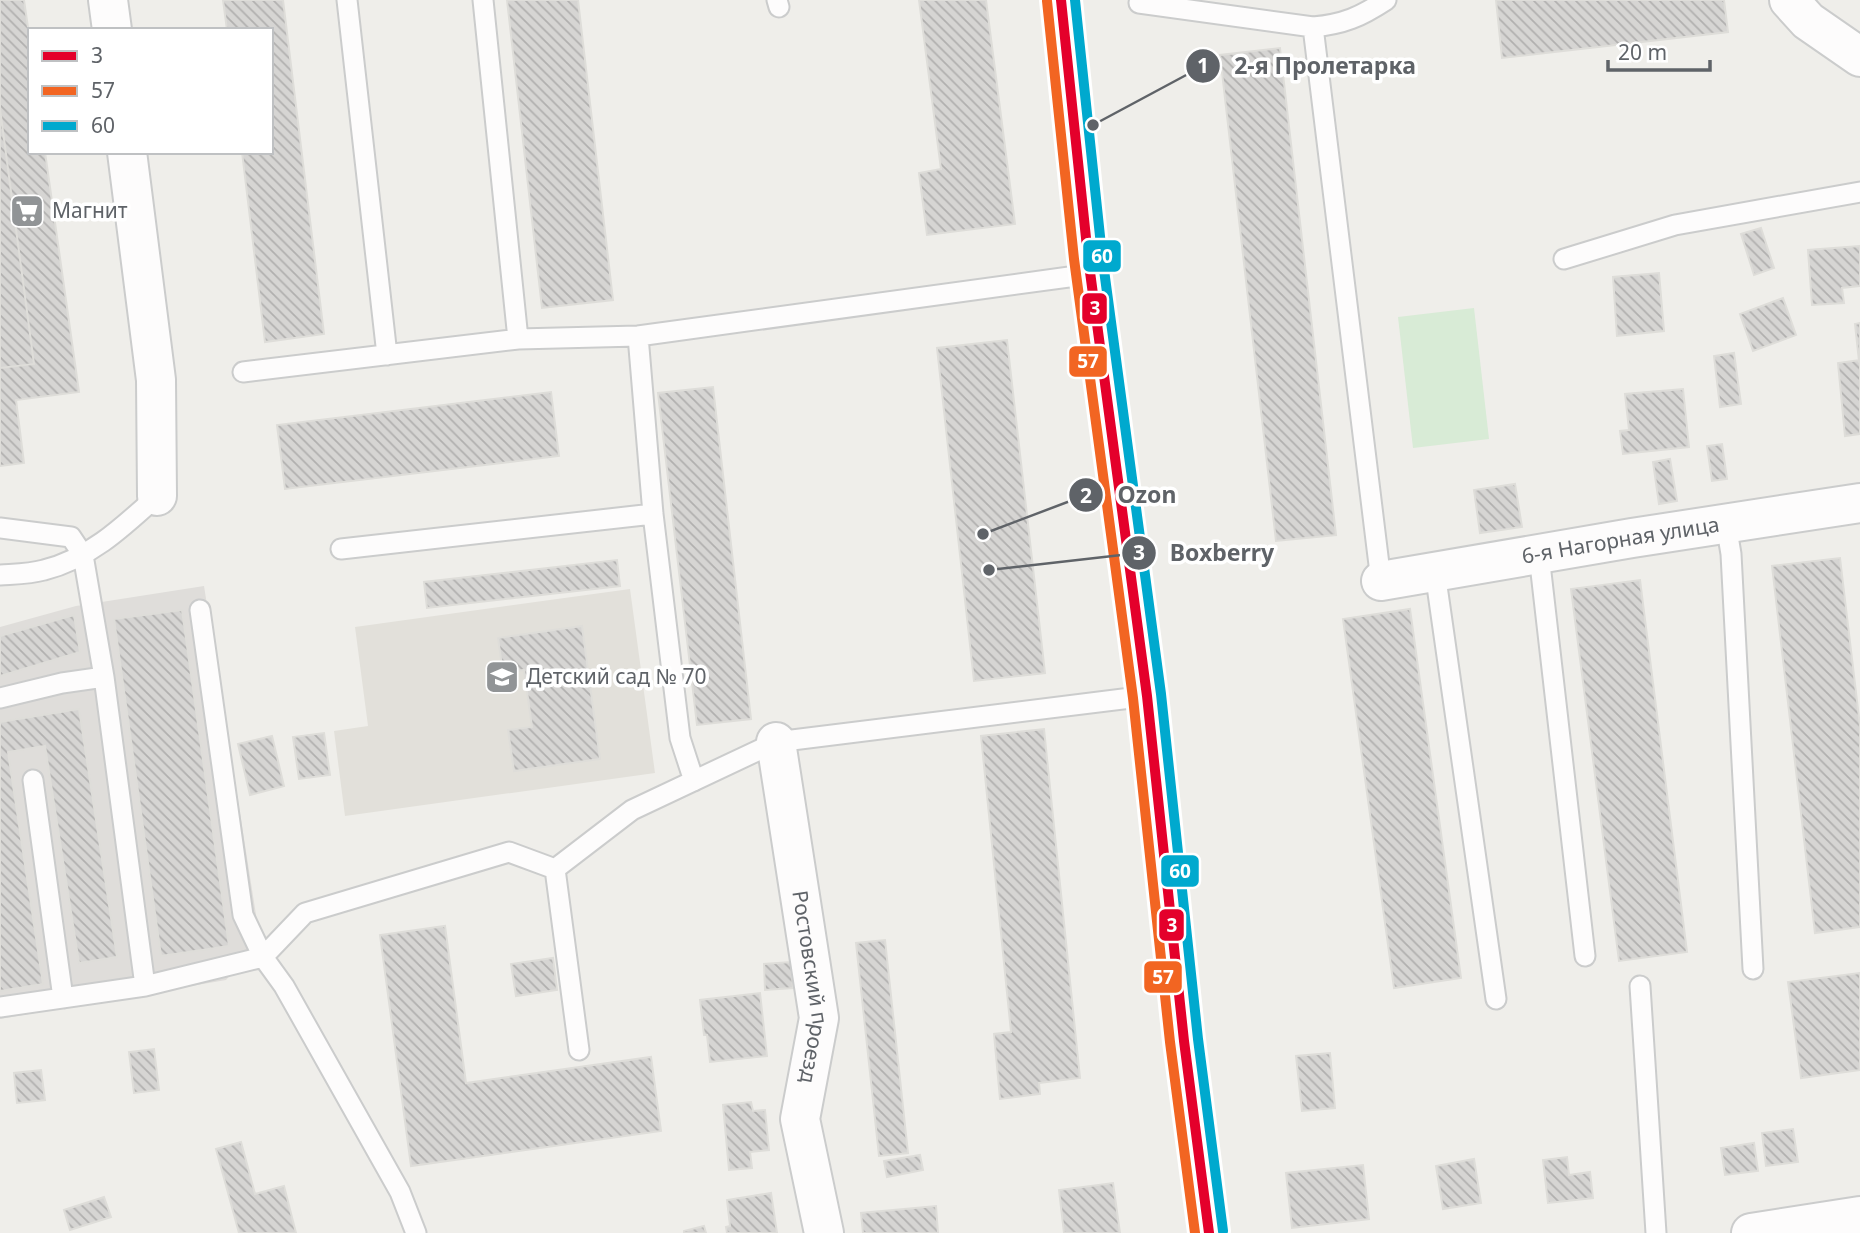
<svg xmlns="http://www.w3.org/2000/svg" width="1860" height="1233" font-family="'Noto Sans',sans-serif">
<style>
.industrial{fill:#dfddda}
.education{fill:#e2e0da}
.green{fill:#d8ebd6}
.building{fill:url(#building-back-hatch);stroke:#deddd9;stroke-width:2}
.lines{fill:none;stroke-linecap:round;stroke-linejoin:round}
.service-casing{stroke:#cbcccc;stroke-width:23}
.minor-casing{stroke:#cbcccc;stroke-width:42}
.tertiary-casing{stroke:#cbcccc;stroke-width:42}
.service{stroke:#fdfcfc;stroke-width:19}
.minor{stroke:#fdfcfc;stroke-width:38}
.tertiary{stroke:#fdfcfc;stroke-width:38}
.bus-1-casing{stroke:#fff;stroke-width:16}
.bus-2-casing{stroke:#fff;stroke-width:16}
.bus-3-casing{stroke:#fff;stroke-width:16}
.bus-1{stroke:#e4002b;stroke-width:10}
.bus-2{stroke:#f26522;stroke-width:10}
.bus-3{stroke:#00a9ce;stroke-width:10}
.labels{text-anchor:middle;stroke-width:7;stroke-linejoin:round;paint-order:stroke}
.poi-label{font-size:21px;fill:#5f6368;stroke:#fff;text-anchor:start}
.street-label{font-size:21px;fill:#5f6368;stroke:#fff}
.leader{fill:none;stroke:#5f6368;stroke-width:2.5}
.callout-dot{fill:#5f6368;stroke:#fff;stroke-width:2.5}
.mark-label{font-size:21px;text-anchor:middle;font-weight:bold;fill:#fff}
.callout-label{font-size:23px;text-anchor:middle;font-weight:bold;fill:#5f6368;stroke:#fff;stroke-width:7;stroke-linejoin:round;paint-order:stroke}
.line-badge{stroke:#fff;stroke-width:2.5}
.badge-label{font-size:19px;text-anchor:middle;font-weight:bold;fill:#fff}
</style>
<defs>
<pattern id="building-back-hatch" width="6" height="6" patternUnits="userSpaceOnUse" patternTransform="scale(1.75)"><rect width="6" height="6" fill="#d6d5d3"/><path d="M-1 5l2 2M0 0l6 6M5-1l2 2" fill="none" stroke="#b1b0af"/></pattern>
</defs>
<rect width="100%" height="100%" fill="#efeeea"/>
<path class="industrial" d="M204,586L260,940L226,980L0,1019V627L76,606Z"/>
<path class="education" d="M630,589L655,773L345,816L334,731L368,726L355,627Z"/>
<path class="green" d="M1474,308L1489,439L1413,448L1398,317Z"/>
<path class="building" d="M0,0H24L30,41V152H45L79,392L16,400L24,463L0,466V368L34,364L0,109Z
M223,0H283L324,334L265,342L242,152H271V30H227Z
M507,0H578L613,300L542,308Z
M919,0H986L1015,224L927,235L919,173L941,169Z
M1496,0H1724L1728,32L1502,58Z
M1280,48L1336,535L1276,541L1220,55Z
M0,109L34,364L0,368Z
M1761,228L1774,268L1754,275L1741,234Z
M1860,246V286L1842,288L1844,303L1812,305L1808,250Z
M1659,273L1664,331L1617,336L1613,277Z
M1783,298L1796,335L1753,351L1740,314Z
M1860,323V360L1859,361L1855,324Z
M1007,340L1045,673L974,681L937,348Z
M1734,353L1741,404L1720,407L1714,356Z
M1860,360V434L1845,436L1838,363Z
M713,387L751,719L697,725L658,393Z
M1683,389L1689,447L1623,454L1620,431L1629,430L1625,394Z
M551,392L559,456L285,489L277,425Z
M1722,444L1727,479L1712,481L1707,446Z
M1670,459L1677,501L1659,504L1653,462Z
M1515,484L1522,527L1480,533L1474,490Z
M1840,558L1860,726V927L1815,933L1772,566Z
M617,560L620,586L427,608L424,582Z
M1640,580L1687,952L1619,961L1571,589Z
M1410,609L1461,978L1394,988L1343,619Z
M182,610L229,946L161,956L114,619Z
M74,615L80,652L0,676V636Z
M582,626L600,759L514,771L508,730L532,727L524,670L503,673L498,638Z
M79,709L117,957L79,963L45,746L8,752L43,984L0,991V722Z
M1044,729L1080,1078L1039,1083L1040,1094L1000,1099L994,1034L1011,1032L981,736Z
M324,733L330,775L299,779L293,737Z
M272,736L284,786L250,795L238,744Z
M445,926L466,1083L651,1057L661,1131L411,1166L380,935Z
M885,940L908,1153L879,1156L856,943Z
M553,958L557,990L516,996L511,964Z
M791,962L793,988L765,990L764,964Z
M1860,973V1070L1801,1078L1788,982Z
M760,993L767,1056L710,1062L707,1035H704L700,1000Z
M154,1049L159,1090L134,1093L129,1052Z
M1330,1053L1335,1108L1302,1111L1296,1056Z
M41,1070L45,1100L17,1103L14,1073Z
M751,1102L753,1111L765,1110L769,1150L750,1152L752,1168L729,1170L723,1105Z
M1793,1129L1798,1162L1766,1166L1762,1133Z
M241,1142L255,1194L284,1186L296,1233H239L216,1149Z
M1754,1143L1758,1171L1725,1175L1721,1148Z
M920,1155L923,1170L887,1177L884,1161Z
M1567,1157L1569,1175L1590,1172L1593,1198L1548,1203L1543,1160Z
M1474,1159L1481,1203L1443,1209L1436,1166Z
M1363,1165L1369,1219L1292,1228L1286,1173Z
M1113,1183L1120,1233H1064L1059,1190Z
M771,1193L777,1233H727L726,1227L730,1226L727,1200Z
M104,1197L111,1217L70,1230L64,1210Z
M936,1206L938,1233H863L861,1213Z
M704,1226L706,1233H684V1231Z"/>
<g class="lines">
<g class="service-casing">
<path id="service" d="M347,0L387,355
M483,0L518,339
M777,0L779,7
M1139,3L1313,27L1381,581
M1313,27C1344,24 1360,17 1386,0
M1564,259L1675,225L1860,192
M638,336L653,514L680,738L694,781
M243,372L518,339L638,336L1091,274
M1726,524L1731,554L1753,969
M0,528L71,537L83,555L104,677L145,986
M341,549L653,514
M1539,555L1585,956
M1435,572L1496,999
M0,575C14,574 30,574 44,570C89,559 123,527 157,496
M200,610L243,915L263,957L284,986L400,1192L416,1233
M0,698L62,683L104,677
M33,780L63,998
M1640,986L1656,1233
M0,1007L145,986L263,957L305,913L509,852L555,869
M579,1050L555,869L632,810L776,742L1147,696"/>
</g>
<g class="minor-casing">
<g id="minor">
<path d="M108,0L112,30"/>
<path d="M1789,0L1808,21L1860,57"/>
<path d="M127,152L156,380L157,496"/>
<path id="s1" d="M1381,581L1632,538L1860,503"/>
<path id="s2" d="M776,742L819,1018L800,1119L824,1233"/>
<path d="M1751,1233L1860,1216"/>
</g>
</g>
<g class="tertiary-casing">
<path id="tertiary" d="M1061,0L1088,257L1147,696L1184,1041L1209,1233"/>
</g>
<use href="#service" class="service"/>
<use href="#minor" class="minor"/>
<use href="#tertiary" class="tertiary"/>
<g class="bus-1-casing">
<path id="bus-1" d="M1061,0L1088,257L1147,696L1184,1041L1209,1233"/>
</g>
<g class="bus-2-casing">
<path id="bus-2" d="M1047,1L1074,259L1133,698L1170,1042L1195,1233"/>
</g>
<g class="bus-3-casing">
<path id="bus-3" d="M1075,0L1102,255L1161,694L1198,1039L1223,1231"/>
</g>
<use href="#bus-1" class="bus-1"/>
<use href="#bus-2" class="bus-2"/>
<use href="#bus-3" class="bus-3"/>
</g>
<defs>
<g id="supermarket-square" transform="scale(1.75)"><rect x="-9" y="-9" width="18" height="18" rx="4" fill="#919496" stroke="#fff"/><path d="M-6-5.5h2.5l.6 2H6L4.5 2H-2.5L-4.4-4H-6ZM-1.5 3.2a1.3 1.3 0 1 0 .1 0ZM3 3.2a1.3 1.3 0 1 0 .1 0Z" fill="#fff"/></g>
<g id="school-square" transform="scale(1.75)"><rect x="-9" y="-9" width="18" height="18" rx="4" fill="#919496" stroke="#fff"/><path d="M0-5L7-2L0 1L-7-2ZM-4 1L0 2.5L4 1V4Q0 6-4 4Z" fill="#fff"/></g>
</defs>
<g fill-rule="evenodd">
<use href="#supermarket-square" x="27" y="211"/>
<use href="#school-square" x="502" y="677"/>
</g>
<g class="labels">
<g class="poi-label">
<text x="52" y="218">Магнит</text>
<text x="526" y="684">Детский сад № 70</text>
</g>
<g class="street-label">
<text dy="7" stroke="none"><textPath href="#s1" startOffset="243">6-я Нагорная улица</textPath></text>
<text dy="7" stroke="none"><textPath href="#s2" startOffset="248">Ростовский проезд</textPath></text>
</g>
</g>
<path class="leader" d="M1093 125L1203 66M983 534L1086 495M989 570L1139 553"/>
<g class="callout-dot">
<circle cx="1093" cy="125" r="7"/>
<circle cx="983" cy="534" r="7"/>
<circle cx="989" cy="570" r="7"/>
<circle cx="1203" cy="66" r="18"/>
<circle cx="1086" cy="495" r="18"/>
<circle cx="1139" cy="553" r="18"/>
</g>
<g class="mark-label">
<text x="1203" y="73">1</text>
<text x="1086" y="503">2</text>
<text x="1139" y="560">3</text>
</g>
<g class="callout-label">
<text x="1325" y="74">2-я Пролетарка</text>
<text x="1147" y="503">Ozon</text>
<text x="1222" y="561">Boxberry</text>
</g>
<g class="line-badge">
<rect x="1082" y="239" width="40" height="34" rx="7" fill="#00a9ce"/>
<rect x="1081" y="292" width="27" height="33" rx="7" fill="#e4002b"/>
<rect x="1068" y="345" width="40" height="33" rx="7" fill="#f26522"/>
<rect x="1160" y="854" width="40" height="34" rx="7" fill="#00a9ce"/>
<rect x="1158" y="908" width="27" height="34" rx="7" fill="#e4002b"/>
<rect x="1143" y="960" width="40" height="34" rx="7" fill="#f26522"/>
</g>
<g class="badge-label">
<text x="1102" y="263">60</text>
<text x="1095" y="315">3</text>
<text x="1088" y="368">57</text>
<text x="1180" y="878">60</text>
<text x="1172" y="932">3</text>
<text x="1163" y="984">57</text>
</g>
<rect x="28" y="28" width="245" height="126" fill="#ffffff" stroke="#bfc1c3" stroke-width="2"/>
<rect x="42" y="51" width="35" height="10" fill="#e4002b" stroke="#bfc1c3" stroke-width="2"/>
<text x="91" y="63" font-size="21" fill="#5f6368">3</text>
<rect x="42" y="86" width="35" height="10" fill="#f26522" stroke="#bfc1c3" stroke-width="2"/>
<text x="91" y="98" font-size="21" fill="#5f6368">57</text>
<rect x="42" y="121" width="35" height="10" fill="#00a9ce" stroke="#bfc1c3" stroke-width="2"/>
<text x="91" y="133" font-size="21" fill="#5f6368">60</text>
<path d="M1608 60v10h102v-10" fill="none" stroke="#5f6368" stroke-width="3.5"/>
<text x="1618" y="60" font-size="21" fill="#5f6368" stroke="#ffffff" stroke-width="5" paint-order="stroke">20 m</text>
</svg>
